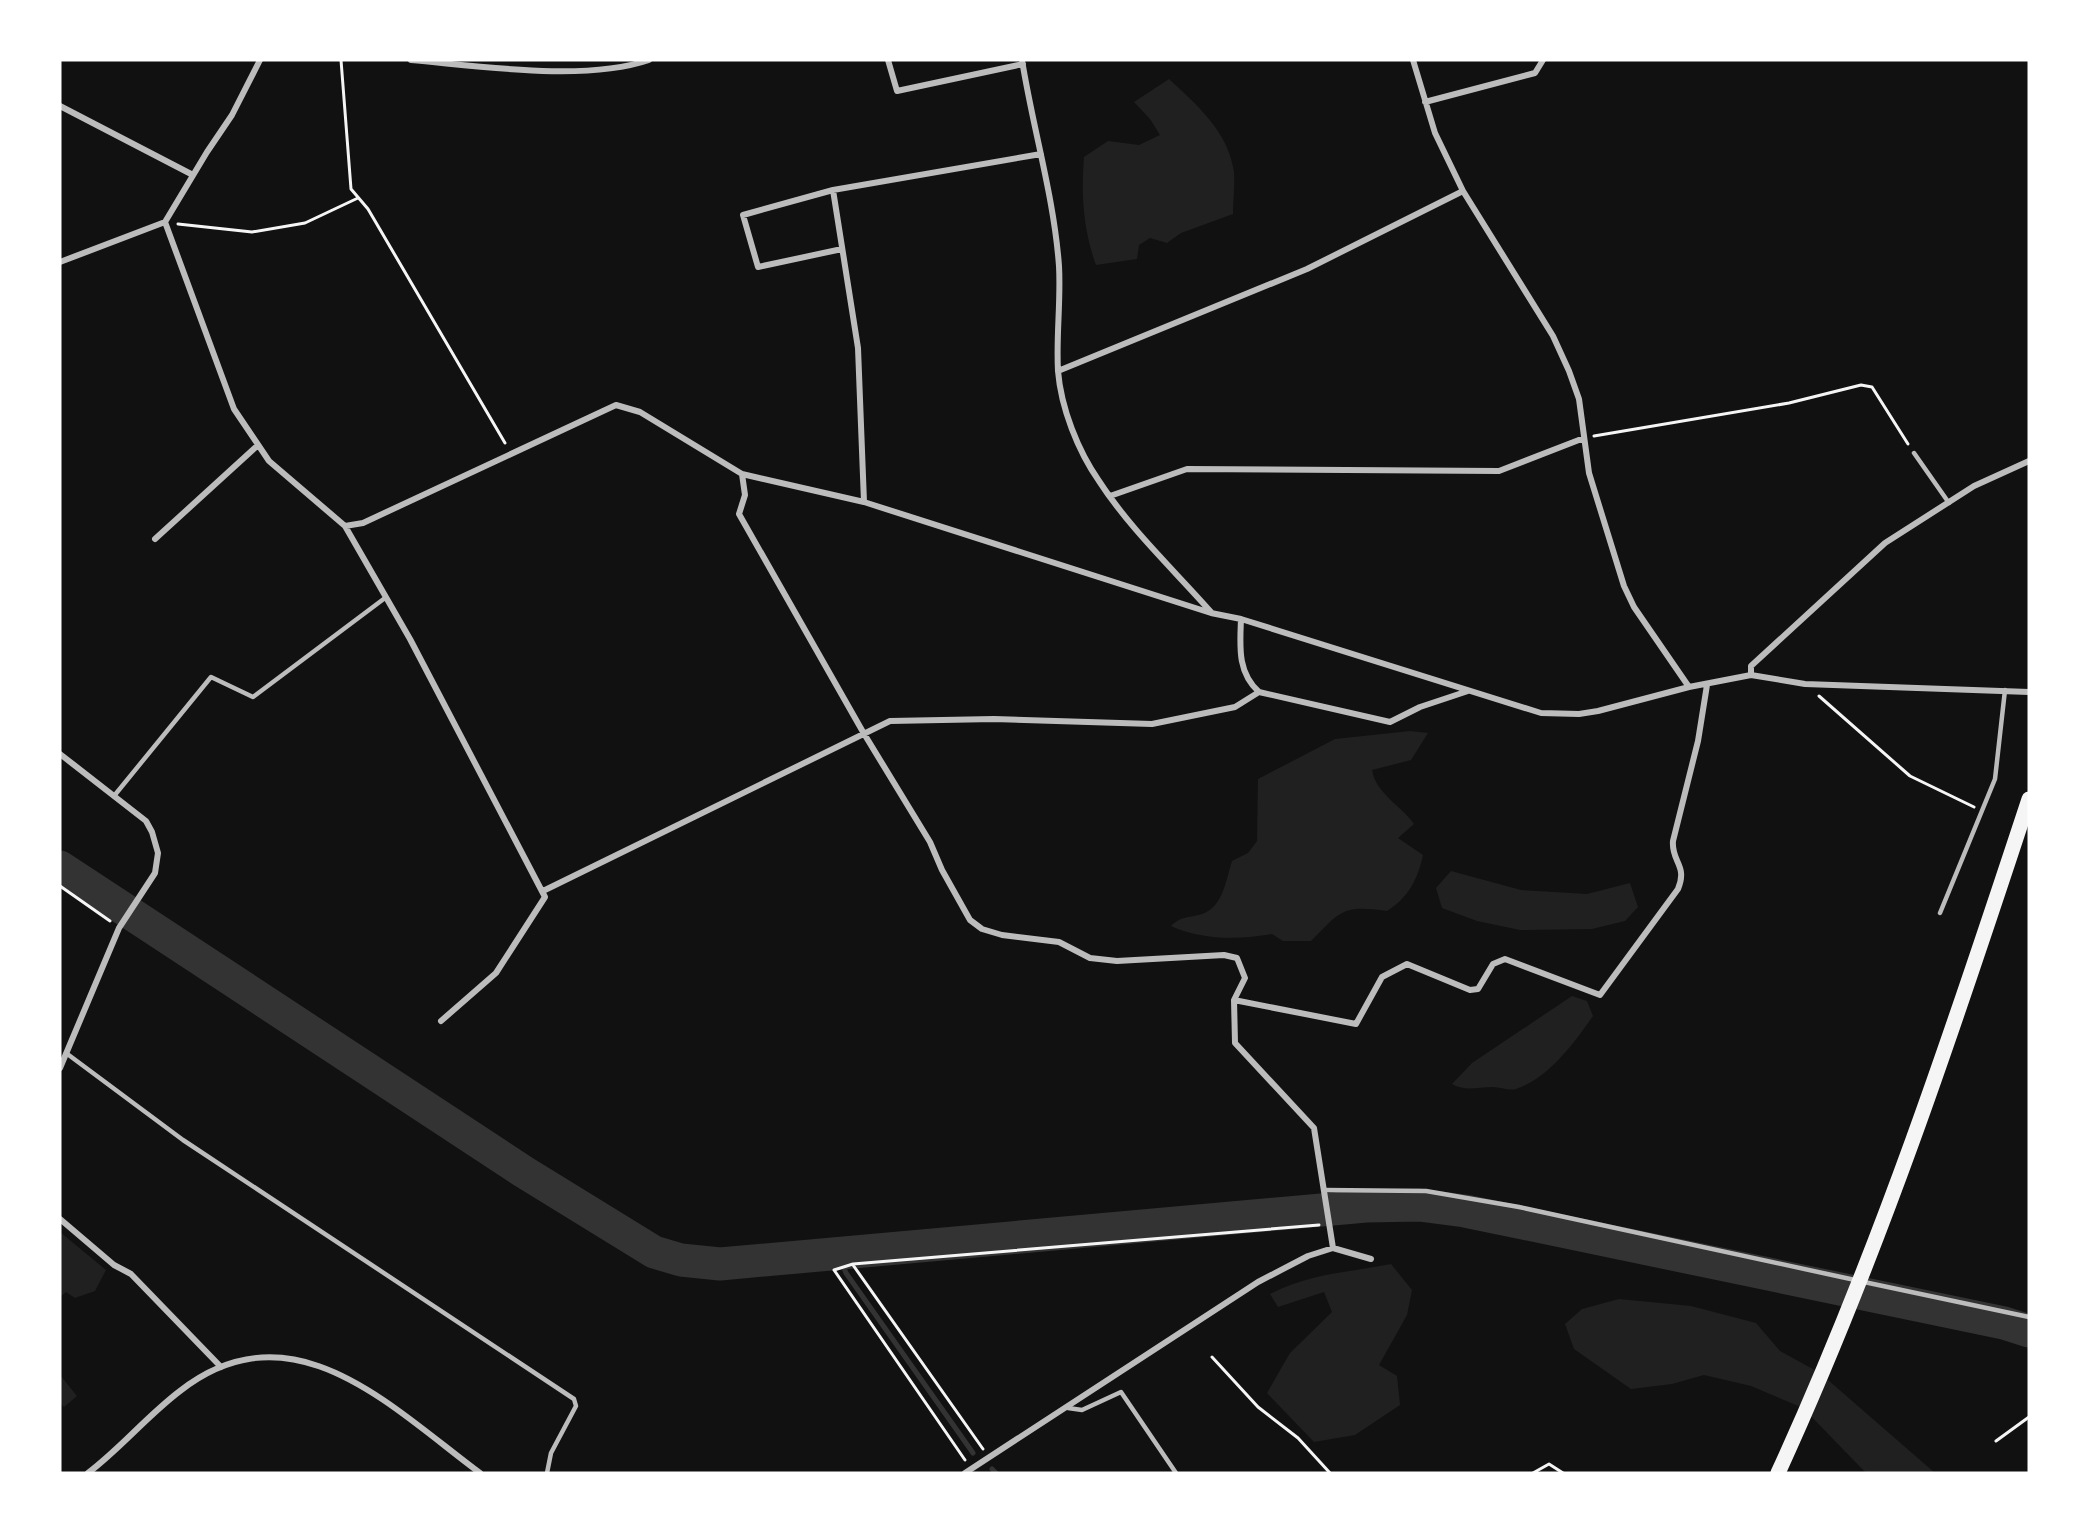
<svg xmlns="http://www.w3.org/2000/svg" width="2089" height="1533" font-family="'Public Sans',sans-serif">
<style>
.green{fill:#202020}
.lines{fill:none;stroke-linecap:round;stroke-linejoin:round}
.stream{stroke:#333;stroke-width:5}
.river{stroke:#333;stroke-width:33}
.path{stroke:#f5f5f5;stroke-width:3}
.service{stroke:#bcbcbc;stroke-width:4.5}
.minor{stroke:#bcbcbc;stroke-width:6}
.primary{stroke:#f5f5f5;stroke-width:15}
</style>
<rect width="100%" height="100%" fill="#111"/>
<path class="green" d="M1169,79C1197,105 1228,131 1234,172C1235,185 1233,200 1233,214L1181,233L1167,243L1150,238L1139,245L1137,259L1096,265C1083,229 1081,194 1084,157L1108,141L1139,145L1160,135L1150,119L1134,102Z
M1410,731L1428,733L1411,760L1372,770C1376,794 1401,805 1414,824L1398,838L1423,855C1418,879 1408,898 1387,911C1342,905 1342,910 1311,941H1283L1272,934C1238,940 1202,940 1171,926C1181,916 1189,918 1202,914C1223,907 1226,880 1232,861L1248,853L1257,841L1258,779L1335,739Z
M1451,871L1521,890L1587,894L1630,883L1638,907L1625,921L1592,929L1520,930L1477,921L1442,908L1436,888Z
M1572,996L1587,1001L1593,1016C1574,1043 1549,1078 1516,1089C1509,1091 1500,1087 1493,1087C1477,1087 1466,1092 1452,1084L1472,1063Z
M60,1232L106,1270L95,1291L75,1298L66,1292L60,1297Z
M1391,1264L1412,1290L1407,1315L1379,1365L1397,1376L1400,1405L1355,1435L1314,1442L1267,1393L1290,1353L1332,1312L1324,1292L1278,1307L1270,1294C1311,1273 1346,1273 1391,1264Z
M1619,1299L1691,1306L1756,1323L1780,1351L1820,1373L1935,1473H1866L1803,1408L1751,1386L1704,1375L1672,1384L1631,1389L1574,1349L1565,1324L1582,1309Z
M60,1375L77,1396L64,1407L60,1403Z"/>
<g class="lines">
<path class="stream" d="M838,1253L846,1273L973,1453
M992,1469L996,1473"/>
<path class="river" d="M60,867L524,1172L654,1252L681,1260L720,1264L1366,1206L1419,1205L1465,1211L2004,1323L2029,1331"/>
<path class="path" d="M341,60L351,189L368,209L505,443
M178,224L252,232L305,223L358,198
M1594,436L1789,403L1861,385L1872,387L1908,444
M1819,696L1910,776L1974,807
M60,886L110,921
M853,1265L983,1449
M1212,1357L1258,1407L1298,1438L1330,1473
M1996,1441L2029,1417
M965,1460L834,1270L853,1264L1319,1225
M1533,1473L1549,1464L1563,1473"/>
<path class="service" d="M1914,453L1949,503
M114,796L211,677L253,697L385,598
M1940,913L1995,779L2005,690
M66,1053L183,1140L574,1399L576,1406L551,1453L547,1473
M1324,1190L1426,1191L1519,1207L1855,1280
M1864,1282L2029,1317
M1068,1408L1082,1410L1121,1392L1176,1473"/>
<path class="minor" d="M411,60C480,66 584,82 649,60
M888,60L897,91L1023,64
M1022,60C1033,129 1054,197 1059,266C1061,301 1056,336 1058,371C1061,408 1078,451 1099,481C1130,529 1174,570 1211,612
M1413,60L1435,133L1463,191L1553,336L1569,371L1579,399L1589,473L1624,586L1634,607L1689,687
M1425,102L1535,73L1543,60
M60,106L193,175
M833,190L743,215L758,267L842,249
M165,222L234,409L269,461L345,526L363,523L616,405L640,412L742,474L864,502L1211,613L1241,619L1541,713L1579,714L1598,711L1689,687L1751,675L1805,684L2029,692
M60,262L165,222L207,152L232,115L260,60
M1058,371L1307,269L1463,191
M742,474L745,495L739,514L863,732L930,842L942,870L970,920L982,929L1002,935L1059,942L1090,958L1117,961L1224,955L1237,958L1245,978L1234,1000L1235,1043L1314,1128L1333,1248
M1110,496L1187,469L1499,471L1584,438
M864,502L858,348L833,190L1041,154
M345,526L410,639L545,897L496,973L441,1021
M155,539L257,446
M1241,619C1240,646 1237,672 1259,692L1390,722L1420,707L1468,691
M1751,675V666L1885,543L1974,486L2029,461
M60,754L146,821L152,832L158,853L155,873L119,928L60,1068
M543,891L890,721L994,719L1152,724L1235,707L1259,692
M1234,1000L1356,1024L1382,977L1407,964L1470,990L1478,989L1493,964L1505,959L1600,995L1678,889C1688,865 1671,862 1673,841L1698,741L1707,685
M60,1219L114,1265L131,1274L221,1367
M88,1473C121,1448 147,1416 180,1391C292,1303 391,1407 480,1473
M965,1473L1258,1282L1308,1256L1333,1248L1371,1259"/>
<path class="primary" d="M1778,1473C1878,1255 1954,1027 2029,799"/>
</g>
<rect width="2089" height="1533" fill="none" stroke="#ffffff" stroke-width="123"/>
</svg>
